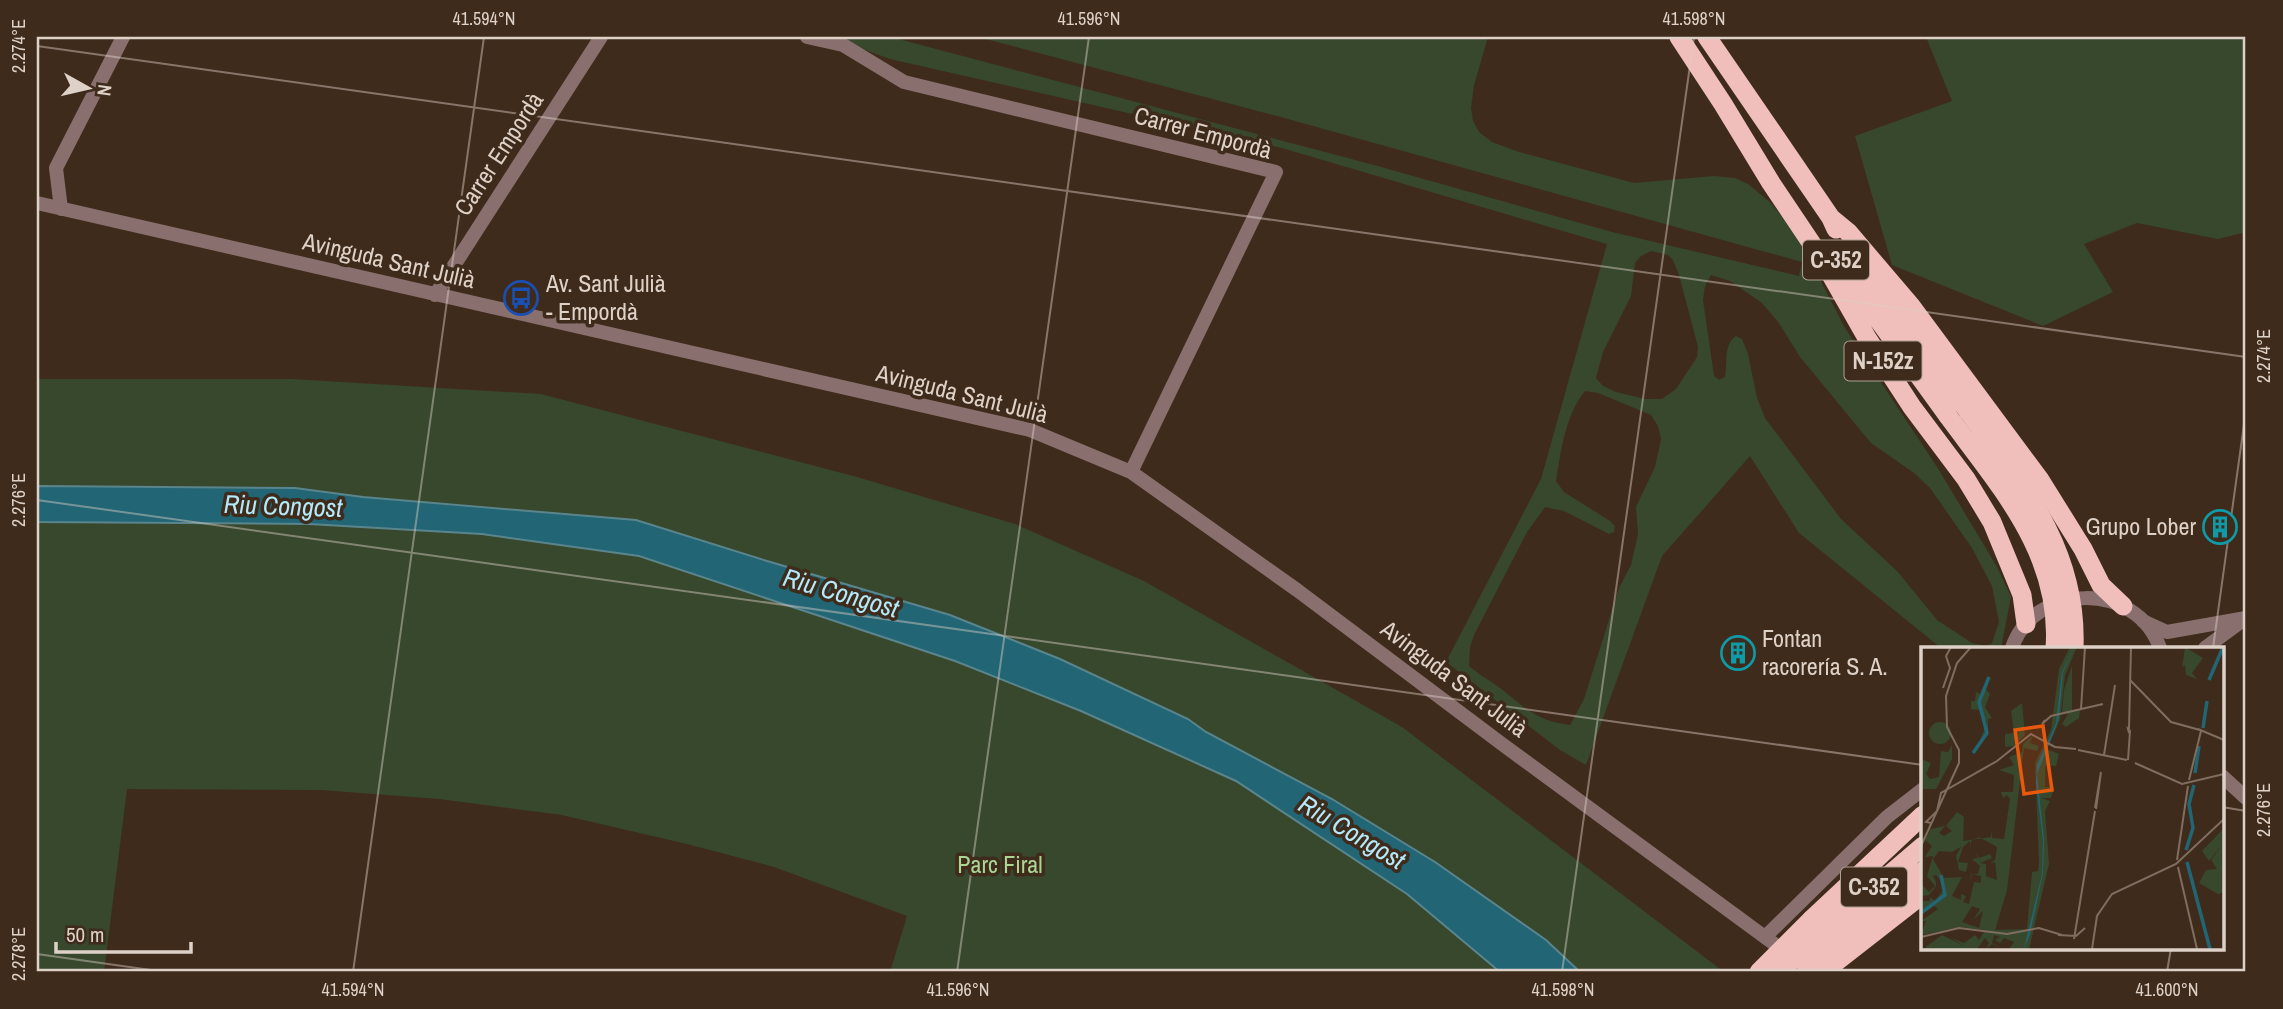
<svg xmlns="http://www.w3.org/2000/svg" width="2283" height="1009" font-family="'Archivo Narrow',sans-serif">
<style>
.green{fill:#37482d;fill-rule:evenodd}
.water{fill:#226574;stroke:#5a858d;stroke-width:2}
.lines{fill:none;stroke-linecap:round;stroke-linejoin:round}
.minor{stroke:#89706f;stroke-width:14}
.tertiary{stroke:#89706f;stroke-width:14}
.trunk{stroke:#f0bebb;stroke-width:19}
.trunk-bridge{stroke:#f0bebb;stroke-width:19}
.ticks{fill:none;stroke:#ded1c8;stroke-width:2;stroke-opacity:0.45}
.labels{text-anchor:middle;stroke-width:7;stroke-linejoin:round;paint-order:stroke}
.shield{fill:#3f2b1b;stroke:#ae9f94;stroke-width:2}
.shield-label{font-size:23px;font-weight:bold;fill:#ded1c8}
.street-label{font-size:24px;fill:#ded1c8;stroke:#3f2b1b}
.poi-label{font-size:24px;fill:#ded1c8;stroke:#3f2b1b;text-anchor:start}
.park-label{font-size:24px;fill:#abd594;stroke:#3f2b1b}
.water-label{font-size:26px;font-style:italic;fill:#b3eaf9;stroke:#3f2b1b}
.inset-river{fill:none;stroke:#226574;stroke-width:3.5}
.inset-road{fill:none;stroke:#7f6d60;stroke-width:2}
.view{fill:#e8590c;fill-opacity:0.15;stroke:#e8590c;stroke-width:3.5}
.inset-edge{fill:none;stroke:#ded1c8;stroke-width:3.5}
.neatline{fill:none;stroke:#ded1c8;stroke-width:2.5}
.ticks-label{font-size:18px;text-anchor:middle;fill:#ded1c8}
</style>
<rect width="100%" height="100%" fill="#3f2b1b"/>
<path class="green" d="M829,37H891L1374,165L1612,232L1799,276L1802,262L1288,119L978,37H1488L1474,85L1471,108L1473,121L1479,132L1492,142L1516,151L1634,183L1714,176L1735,178L1748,184L1771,203L1798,237L1845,328L1939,470L1997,567L2011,597L2001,648H1941L1799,533L1750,456L1662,556L1586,765L1560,750L1446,662L1541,479L1607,244L1282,148L890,59ZM1651,251L1668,255L1673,260L1679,275L1698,347L1697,357L1676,389L1662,399H1645L1616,392L1603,386L1596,378L1603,352L1631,296L1635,263L1641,256ZM1711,275L1730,281L1762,303L1779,323L1800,357L1871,443L1914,473L1930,488L1972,548L1992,586L1999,622L1992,643L1986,646L1972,643L1937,620L1897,571L1841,519L1765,418L1757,398L1748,354L1742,339L1736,336C1723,345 1728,362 1725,377L1719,380L1714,376L1703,300L1705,286ZM1585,391L1598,393L1651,415L1658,426L1661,439L1655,467L1636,507L1638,534L1631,565L1619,588L1584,699L1570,725C1534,721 1523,705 1496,685C1487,679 1477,673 1469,666L1470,647L1474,635L1527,532L1545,507L1564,511L1609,534L1614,532L1615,526L1610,521L1564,492L1556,481C1561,451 1565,416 1585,391Z
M1926,37H2246V232L2218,239L2137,223L2084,244L2113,292L2043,326L1892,265L1855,136L1952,101Z
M37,379H292L541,394L857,477L1015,524L1144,581L1402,727L1724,972H1580L1546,940L1435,862L1332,799L1206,732L1188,719L1060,659L759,558L636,520L363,497L295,488L37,486Z
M37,522L309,524L482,534L639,556L955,661L1081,711L1236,781L1407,894L1500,972H890L907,916L774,867L687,844L562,815L439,799L321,790L127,789L104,972H37Z"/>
<path class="water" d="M37,486L295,488L363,497L636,520L767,561L950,615L1060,659L1188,719L1206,732L1332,799L1435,862L1546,940L1580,972H1500L1407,894L1236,781L1081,711L955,661L639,556L482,534L309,524L37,522Z"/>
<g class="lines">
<path class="minor" d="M807,37L843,45L904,82L1276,172L1131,472
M37,203L1030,430L1131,472L1297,590L1502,744L1788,954
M61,209L56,168L123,37
M435,295L601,37
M2143,621L2167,632L2246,618
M2205,648L2243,620
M1765,937L1887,817L1923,789"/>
<path class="tertiary" d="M2012,648C2034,582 2137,581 2160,648
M2222,776L2246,798"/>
<path class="trunk" d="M1679,37L1723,104L1771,183L1822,259L1867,338L1912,407L1966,479L1992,522L2022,595L2026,624
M1707,37L1831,218L1836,229
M1831,218L1848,232L1911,306L2040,480L2083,549L2101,585L2123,606
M1830,253L1948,416
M1862,269L1968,411
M1812,919L1923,815
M1826,929L1923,846
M1841,940L1923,871
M1823,972L1923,894"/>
<path class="trunk-bridge" d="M1968,411C2023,485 2078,551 2074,648
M1948,416C2000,487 2062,554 2055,648
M1759,972L1812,919
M1779,972L1826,929
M1806,972L1841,940"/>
</g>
<path class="ticks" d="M37,46L2246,357M37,500L1923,765M2213,648L2246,410M2222,807L2246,811M37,954L165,972M353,972L484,37M957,972L1089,37M1562,972L1694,37M2167,972L2171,948"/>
<defs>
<g id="bus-ring" transform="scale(1.75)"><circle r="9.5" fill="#3f2b1b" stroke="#1a4fb4" stroke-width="1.5"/><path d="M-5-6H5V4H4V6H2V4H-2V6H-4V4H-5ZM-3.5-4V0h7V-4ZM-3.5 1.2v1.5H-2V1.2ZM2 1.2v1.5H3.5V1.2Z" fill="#1a4fb4"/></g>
<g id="building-ring" transform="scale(1.75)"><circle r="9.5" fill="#3f2b1b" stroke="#0f9aa8" stroke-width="1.5"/><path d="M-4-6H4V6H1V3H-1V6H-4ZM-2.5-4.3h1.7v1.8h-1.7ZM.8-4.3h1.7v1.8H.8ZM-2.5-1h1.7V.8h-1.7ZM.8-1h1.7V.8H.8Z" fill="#0f9aa8"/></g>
</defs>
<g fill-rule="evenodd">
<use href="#bus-ring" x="521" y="298"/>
<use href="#building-ring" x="2220" y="527"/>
<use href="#building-ring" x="1738" y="653"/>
</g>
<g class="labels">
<g class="shield">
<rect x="1803" y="240.5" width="66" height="39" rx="5"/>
<rect x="1844.5" y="341.5" width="77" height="39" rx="5"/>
<rect x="1841" y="867.5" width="66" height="39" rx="5"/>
</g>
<g class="shield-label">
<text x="1836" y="268">C-352</text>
<text x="1883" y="369">N-152z</text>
<text x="1874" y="895">C-352</text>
</g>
<g class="street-label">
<text transform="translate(1203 133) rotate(15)" y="8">Carrer Empordà</text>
<text transform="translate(499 154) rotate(-57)" y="8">Carrer Empordà</text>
<text transform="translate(389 261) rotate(13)" y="8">Avinguda Sant Julià</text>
<text transform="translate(962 394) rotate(14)" y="8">Avinguda Sant Julià</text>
<text transform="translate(1454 679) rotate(37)" y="8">Avinguda Sant Julià</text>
</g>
<g class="poi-label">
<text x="546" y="292">Av. Sant Julià<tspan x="546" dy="28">- Empordà</tspan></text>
<text x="2196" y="535" text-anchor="end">Grupo Lober</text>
<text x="1762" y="647">Fontan<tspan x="1762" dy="28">racorería S. A.</tspan></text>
</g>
<g class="park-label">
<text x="1000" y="873">Parc Firal</text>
</g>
<g class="water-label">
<text transform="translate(283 506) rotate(2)" y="9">Riu Congost</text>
<text transform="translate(841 593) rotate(16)" y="9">Riu Congost</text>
<text transform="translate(1352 832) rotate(31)" y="9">Riu Congost</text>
</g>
</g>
<g transform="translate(1921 647)">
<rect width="303" height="303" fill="#3f2b1b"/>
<path d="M149,0H156L144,28L139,73L126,102L138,107L135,119L125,118L124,122V140H133L130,151H120L129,154L124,164L128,217L108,302H88L93,295L83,291L79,296L74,293L79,290L73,288L71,296L82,302L71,297L65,302L68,296L64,291L56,302H2L21,288L43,299L30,291L43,296L54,288L58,293L64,283L39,280L0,288L5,274H0L17,262L13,259L0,268V254H9V250L14,254L24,240L19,239L24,238L15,228L12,229L15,235V239L13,242L8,248L0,249V237L8,245L14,239L6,229L12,209L4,210L11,199L4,193L10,182L24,179L18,186L23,189L31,184L25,179L36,165L43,170L42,194L70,190L71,182V191L83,192L89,152L86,148L82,151L80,145H92L93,128L78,123L93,118L88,110L101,105L102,97L112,88L109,96L118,99L116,104L103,101L86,243L74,283L106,282L111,225L117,224L118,215L114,116L130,83L138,22ZM58,190L76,200L74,213L68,217L74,215L76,233L65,229V217L59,216L71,211L69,207L58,211L54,204L57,211L51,212L59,219L57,227H50L49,234L47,242L51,227L60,229V236L53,235L48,257L42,255L45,249L40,247V253L31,249L41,230L23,231L12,212L18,204L31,205L40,200L35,209L38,223L45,225L47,216L37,215L42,200L49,194L50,202V194ZM51,259L59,262L53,272L62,264L58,281L41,275ZM264,0L282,11L271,26L276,32L265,28L264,18L261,20ZM151,19V64L159,63L158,71L145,80L141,77L147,67L141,66L143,43ZM64,41L69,47L64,60L71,71L67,72V88L53,107L66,76L59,63L50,62V54H54L55,45L59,47ZM101,56L104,88L93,99L84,100V87L93,86L90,64ZM8 86a11 11 0 1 1 22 0a11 11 0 1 1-22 0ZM31,98V112L15,142H2L0,112L10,116L5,127L9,132L18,130L20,104L27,105ZM303,181V245L297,247L278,236L285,223L296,222L290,213L301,198L288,214L281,204Z" fill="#37482d" fill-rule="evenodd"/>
<path d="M153,0L142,25L138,69L136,77L116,127L123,193L122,226L109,287L103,302L121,227L122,194L115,136L116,118L135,76L141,25Z" fill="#226574"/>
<path class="inset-river" d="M288,33L302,0M282,81L286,54M52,106L66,86L58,55L68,30M274,126L278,99M265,203L272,181L268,157L273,138M266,215L289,302M0,266L24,248L20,228"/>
<path class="inset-road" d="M209,33L250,75L279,83M22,41L29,21L25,9L30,0M160,62L164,0M124,73L121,77L130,69L182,57M208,82L210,0M277,82L303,93M157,103L206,113M183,108L194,38M207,113L209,84L207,82L208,86M214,116L261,137L303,127M268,133L280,84M174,161L180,125L175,162M8,182L10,176L5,175L16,164L20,146L76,114L110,87L134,100L155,102M0,199L38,116V103L26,80L25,49L36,16L50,0M256,213L267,139M257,220L276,302M137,288L155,289L164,281M0,290L38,281L86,287L118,281L141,288M153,292L174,164M171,302L176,269L191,247L255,217L303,172"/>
<path class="view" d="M122,79L131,143L103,147L94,83Z"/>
<rect width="303" height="303" class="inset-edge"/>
</g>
<rect width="2283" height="1009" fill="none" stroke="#3f2b1b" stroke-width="77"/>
<g transform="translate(88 88) rotate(98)" stroke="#3f2b1b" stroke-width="5" paint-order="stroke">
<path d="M0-5L12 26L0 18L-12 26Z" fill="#ded1c8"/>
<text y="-10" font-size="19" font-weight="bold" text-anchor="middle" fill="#ded1c8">N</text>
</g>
<path d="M56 942v10h135v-10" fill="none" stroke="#ded1c8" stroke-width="3.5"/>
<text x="66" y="942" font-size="21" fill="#ded1c8" stroke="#3f2b1b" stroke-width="5" paint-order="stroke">50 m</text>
<rect x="38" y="38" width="2206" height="932" class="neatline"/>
<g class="ticks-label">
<text x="484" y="25">41.594°N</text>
<text x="1089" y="25">41.596°N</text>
<text x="1694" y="25">41.598°N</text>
<text transform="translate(19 46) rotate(-90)" y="6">2.274°E</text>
<text transform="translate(2264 356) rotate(-90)" y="6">2.274°E</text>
<text transform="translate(19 500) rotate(-90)" y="6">2.276°E</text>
<text transform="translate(2264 810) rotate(-90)" y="6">2.276°E</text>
<text transform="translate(19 954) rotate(-90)" y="6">2.278°E</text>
<text x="353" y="996">41.594°N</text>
<text x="958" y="996">41.596°N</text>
<text x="1563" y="996">41.598°N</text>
<text x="2167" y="996">41.600°N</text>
</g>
</svg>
